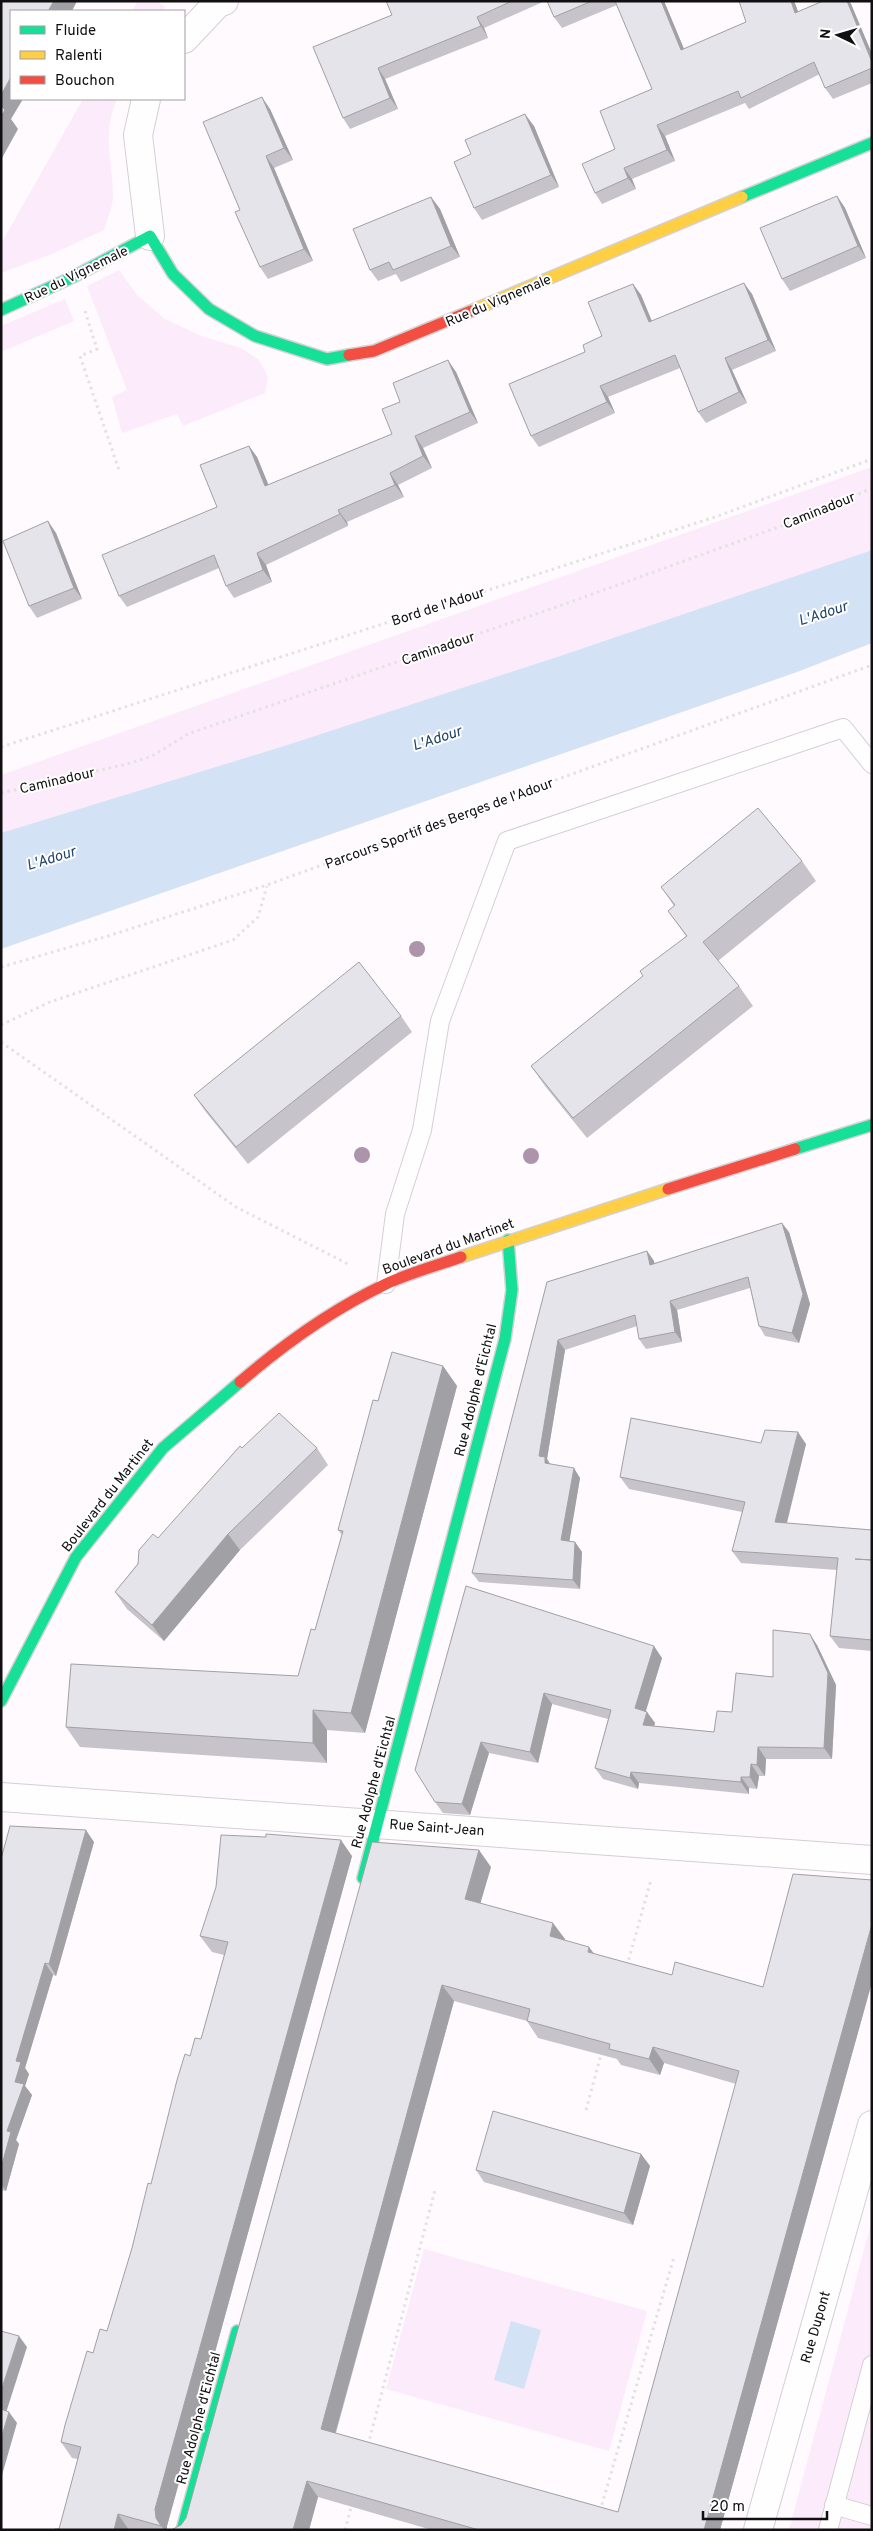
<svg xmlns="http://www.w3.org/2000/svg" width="873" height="2531" font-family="Overpass,sans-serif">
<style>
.green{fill:#fcebfa}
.water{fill:#d3e2f5}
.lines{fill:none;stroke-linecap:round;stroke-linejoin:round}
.lane-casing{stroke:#d3d0d3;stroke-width:20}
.street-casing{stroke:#d3d0d3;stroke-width:30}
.fast-casing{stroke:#d3d0d3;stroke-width:14}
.slow-casing{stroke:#d3d0d3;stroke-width:14}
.jam-casing{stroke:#d3d0d3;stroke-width:14}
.path{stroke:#e3e2e3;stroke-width:3;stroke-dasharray:2.5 4;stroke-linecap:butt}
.lane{stroke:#fffeff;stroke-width:18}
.street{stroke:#fffeff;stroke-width:28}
.fast{stroke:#16e098;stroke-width:11}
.slow{stroke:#ffcf43;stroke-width:11}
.jam{stroke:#f24e42;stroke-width:11}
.tree{fill:#ac95aa}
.wall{fill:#c6c4ca;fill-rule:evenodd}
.shaded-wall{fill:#a1a0a4}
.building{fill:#e6e4eb;stroke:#a1a0a4;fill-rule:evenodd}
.labels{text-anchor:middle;stroke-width:4;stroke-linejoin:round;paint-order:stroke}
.street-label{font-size:14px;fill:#110f11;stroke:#fff}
.water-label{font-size:15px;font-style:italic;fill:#204467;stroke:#fff}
</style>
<rect width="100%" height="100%" fill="#fefafd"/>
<path class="green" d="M138,1H156L165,7L163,11H132Z
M83,99H117C101,136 113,159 113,196C113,206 107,219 104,230L54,253L1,273V244Z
M119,270L137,295L165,319L201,336L241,348L259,360L268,377L265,393L183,426L177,414L122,433L112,397L127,390L87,286Z
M65,299L74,321L3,351L1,354V326Z
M872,467V550L563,655L284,746L1,833V775Z
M872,2220V2530H789Z
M424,2249L647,2311L609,2451L386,2389Z"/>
<path class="water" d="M872,550V643L797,672L1,949V833L284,746L563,655Z
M511,2321L541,2330L524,2389L494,2380Z"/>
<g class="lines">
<g class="lane-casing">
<path id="lane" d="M386,1284L395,1214L422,1130L440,1021L507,841L843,728L872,764
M834,2505L872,2516
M828,2530L872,2365"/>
</g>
<g class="street-casing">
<path id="street" d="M184,39L218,3L224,1
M146,99L138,135L150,236
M1,1797L872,1860
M758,2530L872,2125"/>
</g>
<g class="fast-casing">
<path id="fast" d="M742,197L872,143
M1,310L73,277L150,236L173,274L209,309L255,336L327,359L349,355
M795,1149L872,1125
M1,1701L76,1557L163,1448L240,1382
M363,1878L505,1339L512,1290L508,1240
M182,2530L237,2331"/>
</g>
<g class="slow-casing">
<path id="slow" d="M471,311L742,197
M461,1257L668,1189"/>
</g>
<g class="jam-casing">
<path id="jam" d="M349,355L374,351L471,311
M668,1189L795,1149
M240,1382C284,1344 333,1309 386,1284C409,1273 436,1266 461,1257"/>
</g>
<path class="path" d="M85,311L97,349L80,356L119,470
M1,747L715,517L872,459
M1,793L131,763L152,756L188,734L562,605L809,516L872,488
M1,967L108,936L267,885L872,665
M1,1025L50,1002L233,940L258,917L267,886
M1,1042L236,1207L348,1264
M627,1966L651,1880
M586,2110L602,2051
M368,2445L435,2190
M600,2511L674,2257
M345,2530L352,2504"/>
<use href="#lane" class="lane"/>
<use href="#street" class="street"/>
<use href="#fast" class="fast"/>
<use href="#slow" class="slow"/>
<use href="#jam" class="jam"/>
</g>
<g class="tree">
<circle cx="417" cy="949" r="8"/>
<circle cx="362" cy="1155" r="8"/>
<circle cx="531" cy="1156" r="8"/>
</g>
<path class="wall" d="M386,1H545L484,28L488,38L385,79L398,109L350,129L343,118L392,15Z
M547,1H664L684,49L794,1L798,12L823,1H849L851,4L872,54V83L833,99L825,88L820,74L749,109L745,103L665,136L675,161L632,179L636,189L602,204L595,193L615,149L652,89L617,5L562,28L554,17Z
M270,109L293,160L274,168L313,261L268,279L260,267L240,210Z
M534,126L559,187L482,220L474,208Z
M837,196L845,208L866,258L790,291L782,279Z
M431,197L440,209L460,257L401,282L396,274L378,281L370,270Z
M633,284L641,295L652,321L752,294L776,351L732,370L747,403L706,423L698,412L680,368L608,397L615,413L539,447L531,436L585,352L602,336Z
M456,372L478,423L423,448L432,468L398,485L404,497L347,522L348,526L266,565L272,582L234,598L226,586L219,568L127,607L119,596L217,507L249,446L257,457L268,485L392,434L400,402Z
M56,533L82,599L37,618L29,606Z
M802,861L816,881L718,961L739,986L753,1006L587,1138L545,1086L531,1066L643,976L686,936L668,911L674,906L661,887Z
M401,1016L412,1032L248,1164L205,1111L194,1095Z
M789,1232L810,1304L799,1343L765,1336L759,1326L750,1288L677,1310L682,1342L646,1349L639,1339L637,1326L565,1350L547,1459L550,1464L580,1478L569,1541L575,1542L582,1552L580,1589L479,1582L472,1573L547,1282L647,1251L654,1261V1263Z
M443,1366L457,1386L365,1733L327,1730V1763L80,1747L66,1727L298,1676L315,1630L342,1535L338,1530L378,1401Z
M761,1443L806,1444L787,1523L872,1530V1651L839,1648L830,1636L837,1570L741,1563L732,1551L742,1512L629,1489L620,1477Z
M317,1448L328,1465L240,1550L164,1641L127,1609L115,1592L158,1538Z
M466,1586L662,1658L646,1711L647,1712L655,1723L654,1726L714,1732L732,1712L773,1677L817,1645L836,1685L832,1759H766L765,1776H759L757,1789L749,1788V1794L639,1783L638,1789L603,1779L595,1768L608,1719L552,1704L538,1763L489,1753L470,1815L443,1813L435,1802Z
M94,1842L56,1976L53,1975L25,2068L29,2074L25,2086L32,2095L16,2140L19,2144L6,2191L1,2190V1859Z
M352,1856L167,2526V2530H55L59,2529L78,2459L72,2458L61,2442L93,2353L107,2331L190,2056L201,2039L224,1955L212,1952L200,1936Z
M491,1867L480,1903L565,1939V1940L594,1954L672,1975L763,1987L872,1880V1982L720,2530H432L318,2497L309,2530H174L173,2529L181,2525L186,2518ZM454,2001L527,2021L538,2038L617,2059L621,2065L660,2075L664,2063L736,2084L618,2512L336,2433Z
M641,2154L650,2166L633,2225L484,2182L476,2170Z"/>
<path class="shaded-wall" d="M54,1H77L72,11H48Z
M661,1H664L689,61L681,50Z
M791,1H794L803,24L795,13Z
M847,1H849L851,4L872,54V62Z
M477,17L484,28L488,38L481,26Z
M378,68L385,79L398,109L390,98Z
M11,77V99H23L11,119L18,129L2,158L1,157V95Z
M262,97L270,109L293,160L284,148Z
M525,114L534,126L559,187L551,175Z
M657,125L665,136L675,161L667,150Z
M266,156L274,168L313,261L304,249Z
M624,168L632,179L636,189L628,178Z
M837,196L845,208L866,258L858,246Z
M431,197L440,209L460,257L451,246Z
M744,283L752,294L776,351L768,340Z
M633,284L641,295L657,334L649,322Z
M725,358L732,370L747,403L739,392Z
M448,360L456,372L478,423L470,412Z
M600,386L608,397L615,413L607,402Z
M415,436L423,448L432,468L423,456Z
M249,446L257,457L274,498L265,486Z
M390,473L398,485L404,497L395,485Z
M338,510L347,522L348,526L340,514Z
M48,521L56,533L82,599L74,588Z
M257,553L266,565L272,582L263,570Z
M782,1223L789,1232L810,1304L799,1343L792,1333Z
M647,1251L654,1261L656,1275L650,1265Z
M670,1301L677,1310L682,1342L675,1332Z
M558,1340L565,1350L547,1459L552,1467L551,1473L539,1456Z
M443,1366L457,1386L365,1733L351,1713Z
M798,1432L806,1444L784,1534L775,1522Z
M574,1468L580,1478L568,1550L561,1540Z
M228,1534L240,1550L164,1641L152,1625Z
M575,1542L582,1552L580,1589L573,1580Z
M810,1634L817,1645L836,1685L832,1759L824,1748Z
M654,1646L662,1658L643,1720L635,1708Z
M544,1693L552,1704L538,1763L530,1752Z
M313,1710L327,1730V1763L313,1743Z
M647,1712L655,1723L651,1737L643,1725Z
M481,1742L489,1753L470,1815L462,1804Z
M758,1747L766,1759L765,1776L757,1765Z
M751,1764L759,1776L757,1789L750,1777Z
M631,1772L639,1783L638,1789L630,1778Z
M741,1777L749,1788V1794L741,1782Z
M86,1830L94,1842L56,1976L49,1964Z
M341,1840L352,1856L167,2526V2530H164L156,2518L155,2509Z
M479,1850L491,1867L477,1915L465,1899Z
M553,1923L565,1939L562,1952L550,1936Z
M872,1924V1982L720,2530H704Z
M589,1947L601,1963L588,1952Z
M45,1963L53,1975L25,2068L29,2074L25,2086L32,2095L16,2140L19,2144L6,2191L1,2184V2168L15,2082L16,2061Z
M442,1985L454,2001L332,2445L321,2429Z
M653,2047L664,2063L660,2075L649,2059Z
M641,2154L650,2166L633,2225L624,2213Z
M19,2336L27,2347L4,2419L1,2416V2391Z
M9,2412L17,2423L2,2475L1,2474V2439Z
M307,2481L318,2497L309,2530H293Z
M118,2514L129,2530H114Z"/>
<path class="building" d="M1,1H54L48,11H11V77L1,95Z
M386,1H512L477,17L481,26L378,68L390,98L343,118L313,47L392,15Z
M547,1H592L554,17Z
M615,1H661L681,50L746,22L739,1H791L795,13L823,1H847L872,62V68L825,88L814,62L741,98L738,91L657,125L667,150L624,168L628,178L595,193L582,164L615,149L600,111L652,89Z
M262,97L284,148L266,156L304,249L260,267L235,212L240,210L203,122Z
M1,106L5,110L1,116Z
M525,114L551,175L474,208L454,162L471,154L465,140Z
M837,196L858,246L782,279L760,228Z
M431,197L451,246L393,270L389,262L370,270L353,229Z
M744,283L768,340L725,358L739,392L698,412L675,355L600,386L607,402L531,436L509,384L585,352L583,345L602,336L588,302L633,284L649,322Z
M448,360L470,412L415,436L423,456L390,473L395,485L338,510L340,514L257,553L263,570L226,586L214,555L119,596L102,555L217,507L200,465L249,446L265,486L392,434L382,409L400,402L393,383Z
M48,521L74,588L29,606L3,541Z
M758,808L802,861L703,942L739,986L573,1118L531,1066L643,976L640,971L687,936L668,911L675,905L661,887Z
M359,962L401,1016L236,1147L194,1095Z
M782,1223L803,1294L792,1333L759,1326L748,1277L670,1301L675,1332L639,1339L635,1315L558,1340L539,1456L545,1457V1463L574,1468L561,1540L575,1542L573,1580L472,1573L547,1282L647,1251L650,1265Z
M392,1352L443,1366L351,1713L313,1710V1743L66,1727L71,1664L298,1676L311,1629L315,1630L343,1531L338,1530L373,1400L378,1401Z
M279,1413L317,1448L228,1534L152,1625L115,1592L138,1564L139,1550L153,1534L158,1538L240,1446L242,1448Z
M631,1418L761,1443L765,1430L798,1432L775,1522L872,1530V1560L855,1559L872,1560V1640L830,1636L838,1558L732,1551L745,1502L620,1477Z
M466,1586L654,1646L635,1708L647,1712L643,1725L714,1732L717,1711L732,1712L736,1673L773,1677V1630L810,1634L828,1673L824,1748L758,1747L757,1765L751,1764L750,1777H741V1782L631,1772L630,1778L595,1768L611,1710L544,1693L530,1752L481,1742L462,1804L435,1802L415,1770Z
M10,1826L86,1830L49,1964L45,1963L16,2061L21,2062L15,2082L24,2084L7,2131L11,2132L1,2168V1859Z
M266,1834L341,1840L155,2509L156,2518L161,2526L118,2514L114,2530H55V2529H59L81,2447L61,2442L65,2425L87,2351L93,2353L100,2329L107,2331L132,2248L148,2183L151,2184L177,2080L185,2054L190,2056L195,2038L201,2039L228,1942L200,1936L216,1887L221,1835L266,1837Z
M372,1842L479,1850L465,1899L553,1923L550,1936L589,1947L588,1952L672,1975L675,1962L763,1987L793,1874L872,1880V1924L704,2530H479L307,2481L293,2530H176L173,2529L181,2525L186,2518ZM442,1985L530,2009L527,2021L610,2044L609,2049L649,2059L653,2047L739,2071L618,2512L321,2429Z
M493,2111L641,2154L624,2213L476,2170Z
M1,2331L19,2336L1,2391Z
M1,2409L9,2412L1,2439Z"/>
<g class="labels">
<g class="street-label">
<text transform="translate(76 274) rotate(-26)" y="5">Rue du Vignemale</text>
<text transform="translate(498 300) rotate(-23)" y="5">Rue du Vignemale</text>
<text transform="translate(819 510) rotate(-22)" y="5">Caminadour</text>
<text transform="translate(438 606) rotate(-18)" y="5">Bord de l'Adour</text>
<text transform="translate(438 648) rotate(-19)" y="5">Caminadour</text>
<text transform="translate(57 780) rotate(-13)" y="5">Caminadour</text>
<text transform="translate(439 823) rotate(-20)" y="5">Parcours Sportif des Berges de l'Adour</text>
<text transform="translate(448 1246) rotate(-20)" y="5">Boulevard du Martinet</text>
<text transform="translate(475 1390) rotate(-76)" y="5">Rue Adolphe d'Eichtal</text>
<text transform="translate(107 1495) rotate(-52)" y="5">Boulevard du Martinet</text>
<text transform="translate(373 1782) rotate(-75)" y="5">Rue Adolphe d'Eichtal</text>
<text transform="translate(437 1827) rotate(4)" y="5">Rue Saint-Jean</text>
<text transform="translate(815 2327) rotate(-74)" y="5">Rue Dupont</text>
<text transform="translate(198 2418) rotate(-75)" y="5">Rue Adolphe d'Eichtal</text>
</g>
<g class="water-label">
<text transform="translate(823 613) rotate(-18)" y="5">L'Adour</text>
<text transform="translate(437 738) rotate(-18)" y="5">L'Adour</text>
<text transform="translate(51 858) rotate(-17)" y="5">L'Adour</text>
</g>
</g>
<rect width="873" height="2531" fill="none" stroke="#110f11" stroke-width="5"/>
<rect x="10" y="10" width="175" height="90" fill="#ffffff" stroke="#a09fa0"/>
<rect x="20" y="26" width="25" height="8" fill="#16e098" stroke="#a09fa0"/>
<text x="55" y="35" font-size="15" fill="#110f11">Fluide</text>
<rect x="20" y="51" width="25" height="8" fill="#ffcf43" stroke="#a09fa0"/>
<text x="55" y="60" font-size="15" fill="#110f11">Ralenti</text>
<rect x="20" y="76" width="25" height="8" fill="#f24e42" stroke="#a09fa0"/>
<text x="55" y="85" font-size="15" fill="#110f11">Bouchon</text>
<g transform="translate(838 35) rotate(275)" stroke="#ffffff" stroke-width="4" paint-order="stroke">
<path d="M0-4L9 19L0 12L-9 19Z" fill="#110f11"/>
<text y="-8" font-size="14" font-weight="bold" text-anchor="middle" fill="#110f11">N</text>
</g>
<path d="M703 2511v8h124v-8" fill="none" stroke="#110f11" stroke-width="2.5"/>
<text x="710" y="2511" font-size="15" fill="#110f11" stroke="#ffffff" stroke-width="4" paint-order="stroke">20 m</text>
</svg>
